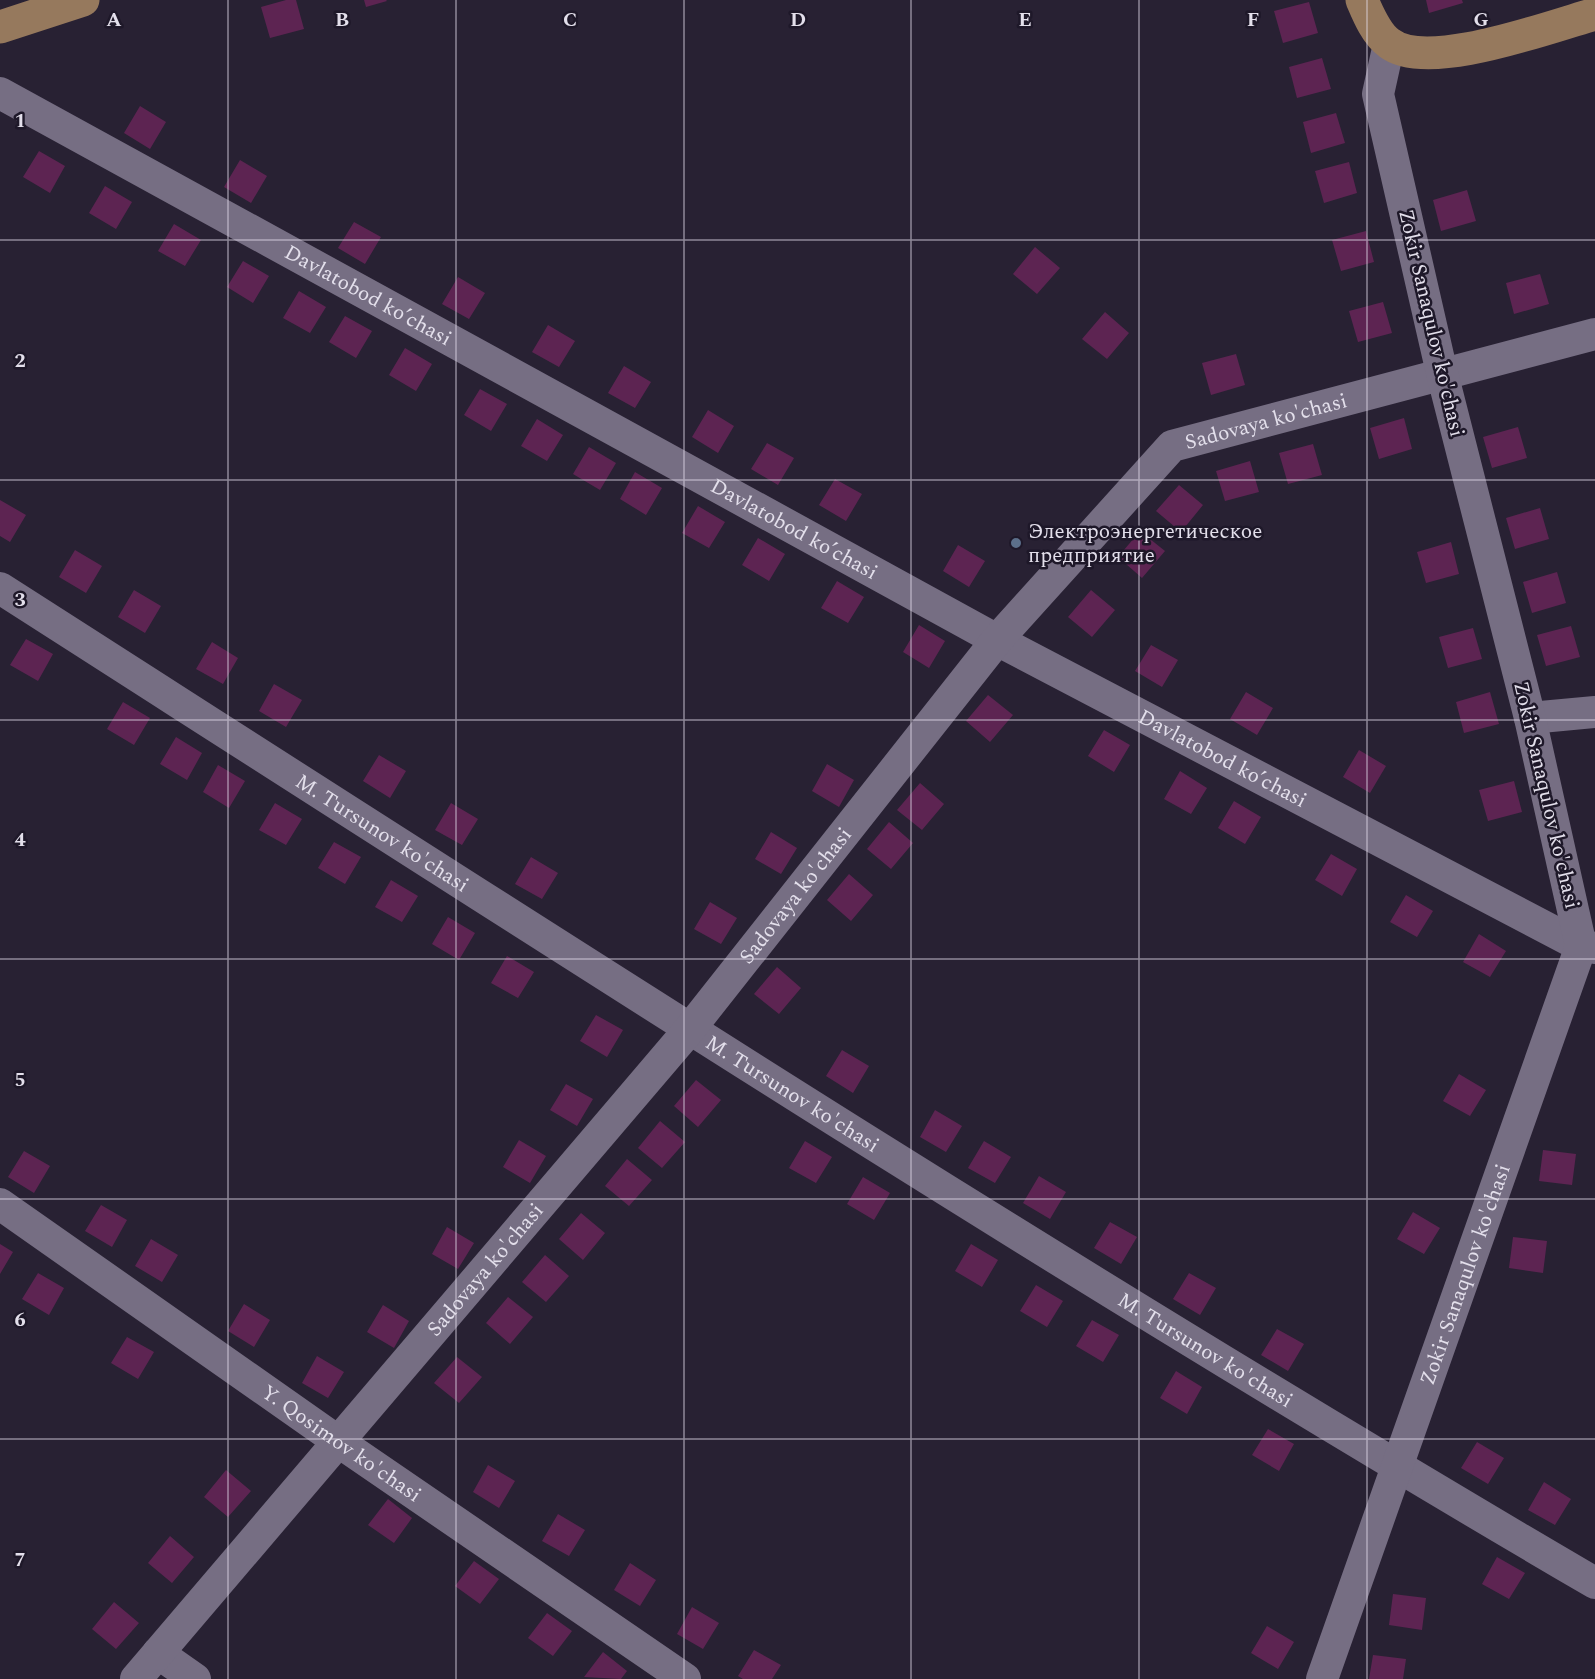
<svg xmlns="http://www.w3.org/2000/svg" width="1595" height="1679" font-family="Spectral,serif">
<style>
.building{fill:#5d2452}
.lines{fill:none;stroke-linecap:round;stroke-linejoin:round}
.street{stroke:#766e83;stroke-width:32}
.primary{stroke:#96795d;stroke-width:33}
.grid{fill:none;stroke:#e3dfeb;stroke-width:1.5;stroke-opacity:0.55}
.service-dot{fill:#5c6f8a;stroke:#1e1829;stroke-width:2}
.labels{text-anchor:middle;stroke-width:5;stroke-linejoin:round;paint-order:stroke}
.street-label{font-size:21px;fill:#e3dfeb;stroke:#1e1829}
.poi-label{font-size:21px;fill:#e3dfeb;stroke:#1e1829;text-anchor:start}
.grid-label{font-size:20px;text-anchor:middle;font-weight:bold;fill:#e3dfeb;stroke:#1e1829;stroke-width:5;stroke-linejoin:round;paint-order:stroke}
</style>
<rect width="100%" height="100%" fill="#282133"/>
<path class="building" d="M286,0H296L304,29L270,38L261,7Z
M364,0H386L387,1L366,7Z
M1426,0H1462L1463,3L1429,13Z
M1309,2L1318,33L1283,43L1274,11Z
M1322,58L1331,89L1297,98L1289,67Z
M140,106L166,122L150,149L124,133Z
M1336,113L1345,143L1311,153L1303,122Z
M39,151L65,166L50,193L23,177Z
M240,160L267,176L251,203L224,187Z
M1349,162L1357,193L1324,203L1315,171Z
M105,186L132,202L116,229L89,213Z
M1467,190L1476,221L1441,231L1433,200Z
M354,222L381,237L365,264L338,248Z
M174,224L201,240L185,266L158,251Z
M1366,231L1374,262L1341,271L1332,240Z
M1035,247L1060,268L1037,294L1013,274Z
M243,261L269,276L253,303L227,287Z
M1540,274L1549,304L1514,314L1506,283Z
M458,277L485,293L469,319L442,304Z
M299,291L326,307L310,333L283,318Z
M1383,302L1392,333L1358,342L1349,311Z
M1105,312L1129,333L1107,359L1082,339Z
M345,316L372,331L356,358L329,342Z
M548,325L575,341L559,367L532,352Z
M405,348L432,364L416,391L389,375Z
M1236,354L1245,385L1211,395L1202,363Z
M624,366L651,382L635,408L608,393Z
M480,389L507,404L491,431L464,415Z
M708,410L734,426L718,453L692,437Z
M1404,418L1412,449L1379,459L1370,428Z
M537,419L563,435L547,461L521,446Z
M1518,427L1527,458L1492,468L1483,437Z
M767,443L794,458L778,485L751,469Z
M1313,444L1322,475L1288,484L1279,453Z
M589,447L616,463L600,490L573,474Z
M1250,461L1259,492L1225,501L1216,471Z
M635,472L662,488L646,515L620,499Z
M835,479L862,494L846,521L819,505Z
M1179,485L1203,505L1181,532L1156,511Z
M0,500L26,515L10,542L0,536Z
M698,506L725,522L709,548L682,533Z
M1540,508L1549,539L1515,549L1506,518Z
M1140,531L1165,551L1142,578L1118,557Z
M758,538L785,554L769,581L742,565Z
M1451,542L1459,574L1426,583L1417,552Z
M958,545L985,561L969,587L943,571Z
M75,550L102,566L86,593L59,577Z
M1557,572L1566,603L1532,613L1523,582Z
M837,581L864,597L848,623L821,608Z
M134,590L161,606L145,633L118,617Z
M1091,590L1115,610L1092,637L1068,617Z
M919,625L945,641L929,668L903,652Z
M1571,626L1580,657L1546,666L1537,635Z
M1473,628L1482,659L1448,668L1439,637Z
M26,639L53,654L38,681L10,665Z
M212,642L238,658L223,684L196,669Z
M1151,645L1178,660L1162,687L1135,671Z
M274,684L302,700L286,727L259,711Z
M1246,692L1273,708L1257,735L1230,719Z
M1490,692L1499,724L1464,733L1456,702Z
M988,695L1013,715L990,742L966,721Z
M123,702L150,718L134,745L107,729Z
M1104,730L1130,745L1114,772L1088,756Z
M176,737L202,753L187,780L160,764Z
M1359,750L1386,766L1370,793L1343,777Z
M379,755L406,771L390,798L363,781Z
M827,764L854,780L839,807L812,791Z
M218,765L245,781L229,808L203,792Z
M1180,771L1207,788L1191,814L1164,799Z
M1514,781L1522,812L1488,821L1479,790Z
M920,783L944,804L922,830L897,810Z
M1234,801L1261,817L1245,844L1218,828Z
M275,803L302,819L286,845L259,830Z
M451,803L478,819L462,845L435,830Z
M889,822L913,843L891,869L867,849Z
M771,832L797,848L781,874L755,859Z
M334,842L361,857L345,884L318,868Z
M1331,854L1357,869L1342,896L1315,880Z
M531,857L558,873L542,899L515,884Z
M849,874L873,895L851,921L827,900Z
M391,880L418,896L402,922L375,907Z
M1406,895L1433,911L1417,937L1390,922Z
M710,902L737,918L721,944L694,929Z
M448,917L475,933L459,960L432,944Z
M1479,934L1506,951L1490,977L1463,962Z
M507,956L534,972L518,998L491,983Z
M777,967L801,988L779,1014L754,994Z
M596,1015L623,1030L607,1057L580,1041Z
M842,1050L869,1066L853,1093L826,1076Z
M1459,1074L1486,1090L1470,1116L1443,1101Z
M696,1080L721,1100L698,1127L674,1106Z
M566,1084L593,1099L577,1126L550,1110Z
M935,1110L962,1126L946,1152L920,1137Z
M660,1121L685,1142L662,1168L638,1148Z
M519,1140L546,1156L530,1183L503,1167Z
M805,1141L832,1157L816,1183L789,1168Z
M984,1141L1011,1157L995,1183L968,1168Z
M1543,1150L1576,1154L1572,1185L1539,1181Z
M24,1151L50,1166L34,1193L8,1177Z
M627,1159L652,1180L629,1206L605,1186Z
M1039,1176L1066,1192L1050,1219L1023,1203Z
M863,1177L890,1193L874,1220L847,1204Z
M101,1205L127,1220L112,1247L85,1231Z
M1413,1212L1440,1228L1424,1254L1397,1239Z
M581,1213L605,1233L583,1260L559,1239Z
M1110,1222L1137,1237L1121,1264L1094,1248Z
M447,1227L474,1243L458,1269L432,1254Z
M1513,1237L1547,1241L1543,1273L1509,1268Z
M151,1239L178,1255L162,1282L135,1266Z
M0,1244L13,1252L0,1274Z
M971,1244L998,1260L982,1287L955,1271Z
M545,1255L569,1276L546,1302L522,1282Z
M38,1273L64,1288L49,1315L22,1299Z
M1189,1273L1216,1288L1200,1315L1173,1299Z
M1036,1285L1063,1301L1047,1327L1020,1311Z
M508,1297L533,1317L510,1344L486,1323Z
M244,1304L270,1320L254,1347L228,1331Z
M383,1305L409,1321L394,1348L367,1332Z
M1092,1320L1119,1335L1103,1362L1076,1346Z
M1277,1329L1304,1344L1288,1371L1261,1355Z
M127,1337L154,1352L138,1379L111,1363Z
M317,1356L344,1372L328,1398L302,1383Z
M457,1357L482,1377L459,1403L434,1383Z
M1176,1371L1202,1387L1187,1414L1160,1398Z
M1268,1429L1294,1444L1279,1471L1252,1455Z
M1477,1442L1504,1458L1488,1484L1461,1468Z
M488,1465L515,1481L499,1508L473,1492Z
M226,1470L251,1491L228,1517L204,1497Z
M1544,1482L1571,1499L1555,1525L1528,1510Z
M388,1499L412,1518L394,1543L368,1525Z
M558,1514L585,1530L569,1556L542,1541Z
M170,1536L194,1557L172,1583L148,1563Z
M1497,1557L1525,1573L1509,1599L1482,1584Z
M474,1561L499,1579L480,1604L455,1586Z
M630,1563L656,1580L640,1606L614,1590Z
M1393,1594L1426,1598L1422,1630L1389,1625Z
M114,1602L139,1623L116,1649L92,1629Z
M692,1607L719,1623L703,1649L677,1634Z
M547,1613L572,1631L553,1656L528,1638Z
M1267,1626L1294,1642L1278,1669L1251,1653Z
M754,1650L781,1665L772,1679H743L738,1676Z
M603,1652L627,1671L621,1679L584,1677Z
M1373,1655L1406,1659L1403,1679H1369Z"/>
<g class="lines">
<g class="street">
<path id="s1" d="M0,93L997,640L1581,946L1595,948"/>
<path id="s2" d="M0,588C528,926 1054,1267 1595,1583"/>
<path d="M1530,718L1595,712"/>
<path id="s3" d="M0,1204L339,1442L685,1679"/>
<path d="M158,1653L195,1679"/>
<path id="s4" d="M136,1679L689,1030L997,640L1172,446L1595,334"/>
<path id="s5" d="M1322,1679L1581,946L1530,718L1442,373L1378,94L1389,44"/>
</g>
<path class="primary" d="M1362,0C1368,14 1376,34 1389,43C1427,73 1551,26 1595,14
M0,27L83,0"/>
</g>
<path class="grid" d="M228,0V1679M456,0V1679M684,0V1679M911,0V1679M1139,0V1679M1367,0V1679M0,240H1595M0,480H1595M0,720H1595M0,959H1595M0,1199H1595M0,1439H1595"/>
<circle class="service-dot" cx="1016" cy="543" r="6"/>
<g class="labels">
<g class="street-label">
<text dy="7" stroke="none"><textPath href="#s1" startOffset="420">Davlatobod ko’chasi</textPath></text>
<text transform="translate(1432 323) rotate(77)" y="7">Zokir Sanaqulov ko'chasi</text>
<text dy="7" stroke="none"><textPath href="#s4" startOffset="1708">Sadovaya ko'chasi</textPath></text>
<text dy="7" stroke="none"><textPath href="#s1" startOffset="906">Davlatobod ko’chasi</textPath></text>
<text dy="7" stroke="none"><textPath href="#s1" startOffset="1392">Davlatobod ko’chasi</textPath></text>
<text transform="translate(1547 795) rotate(77)" y="7">Zokir Sanaqulov ko'chasi</text>
<text dy="7" stroke="none"><textPath href="#s2" startOffset="454">M. Tursunov ko'chasi</textPath></text>
<text dy="7" stroke="none"><textPath href="#s4" startOffset="1024">Sadovaya ko'chasi</textPath></text>
<text dy="7" stroke="none"><textPath href="#s2" startOffset="940">M. Tursunov ko'chasi</textPath></text>
<text dy="7" stroke="none"><textPath href="#s4" startOffset="538">Sadovaya ko'chasi</textPath></text>
<text dy="7" stroke="none"><textPath href="#s5" startOffset="429">Zokir Sanaqulov ko'chasi</textPath></text>
<text dy="7" stroke="none"><textPath href="#s2" startOffset="1426">M. Tursunov ko'chasi</textPath></text>
<text dy="7" stroke="none"><textPath href="#s3" startOffset="417">Y. Qosimov ko'chasi</textPath></text>
</g>
<g class="poi-label">
<text x="1028" y="538">Электроэнергетическое<tspan x="1028" dy="24">предприятие</tspan></text>
</g>
</g>
<g class="grid-label">
<text x="114" y="26">A</text>
<text x="342" y="26">B</text>
<text x="570" y="26">C</text>
<text x="798" y="26">D</text>
<text x="1025" y="26">E</text>
<text x="1253" y="26">F</text>
<text x="1481" y="26">G</text>
<text x="20" y="127">1</text>
<text x="20" y="367">2</text>
<text x="20" y="606">3</text>
<text x="20" y="846">4</text>
<text x="20" y="1086">5</text>
<text x="20" y="1326">6</text>
<text x="20" y="1566">7</text>
</g>
</svg>
